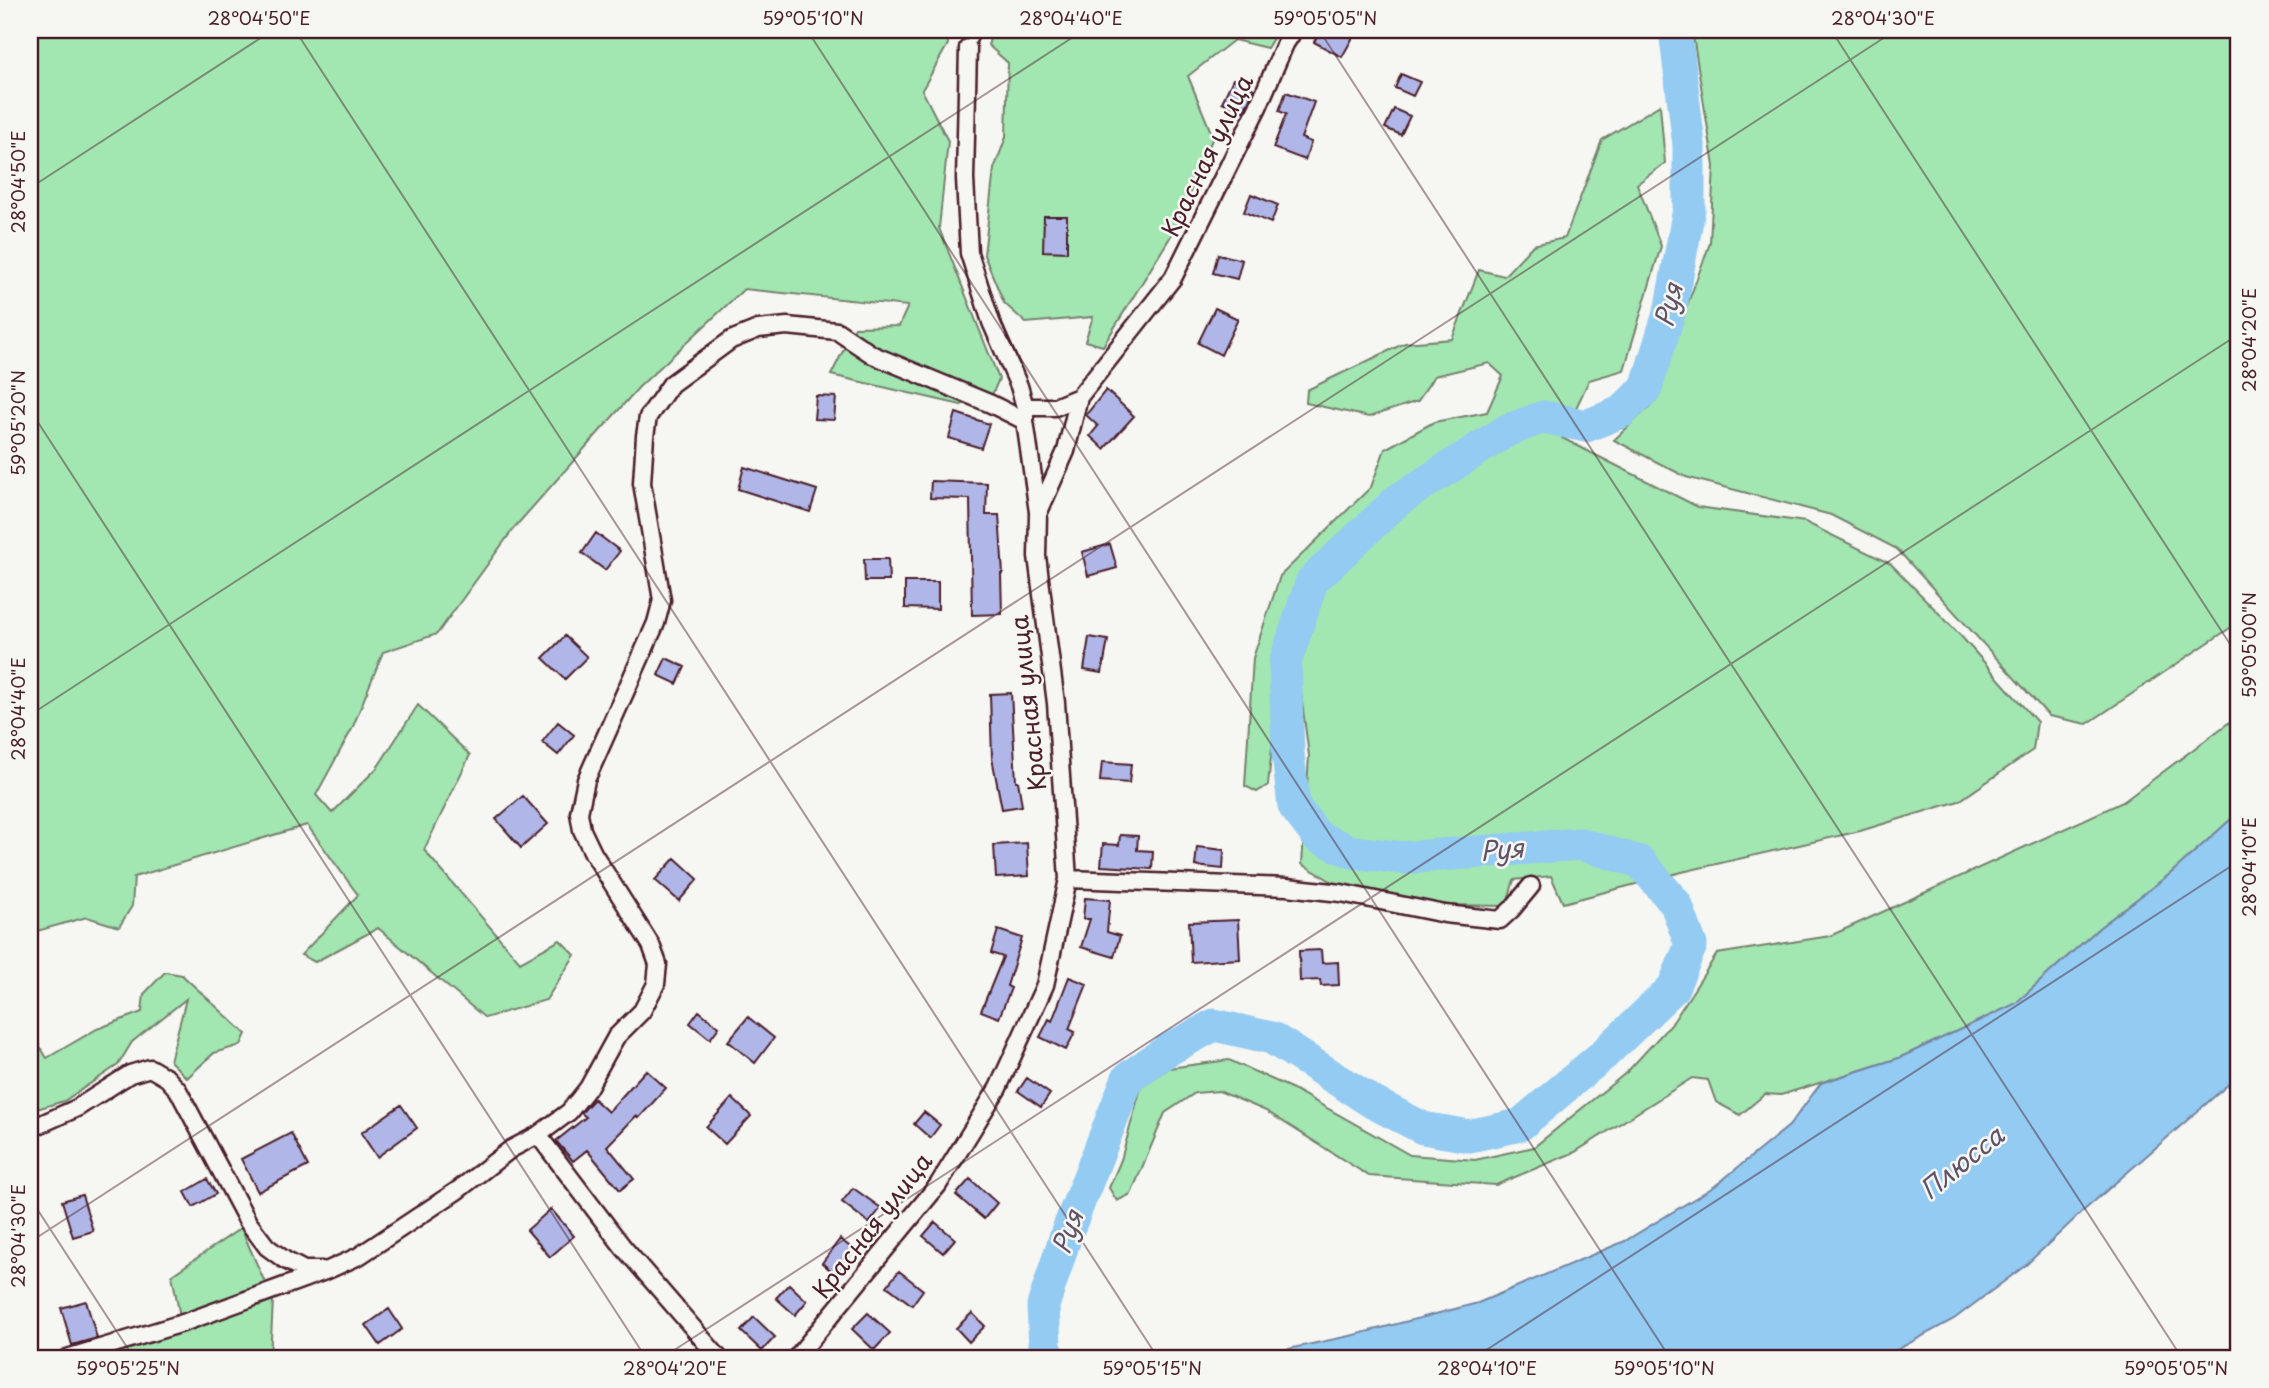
<svg xmlns="http://www.w3.org/2000/svg" width="2269" height="1388" font-family="'Playpen Sans',sans-serif">
<style>
.green{fill:#a2e6b1;stroke:#76826e;stroke-width:2}
.water{fill:#93cbf2;stroke:#7686a2;stroke-width:2}
.lines{fill:none;stroke-linecap:round;stroke-linejoin:round}
.river{stroke:#93cbf2;stroke-width:33}
.building{fill:#b0b6e7;stroke:#4a1f2b;stroke-width:2}
.service-casing{stroke:#4a1f2b;stroke-width:13}
.minor-casing{stroke:#4a1f2b;stroke-width:21}
.service{stroke:#f6f6f2;stroke-width:8}
.minor{stroke:#f6f6f2;stroke-width:16}
.ticks{fill:none;stroke:#4a1f2b;stroke-width:2;stroke-opacity:0.45}
.labels{text-anchor:middle;stroke-width:5;stroke-linejoin:round;paint-order:stroke}
.street-label{font-size:24px;fill:#4a1f2b;stroke:#f6f6f2}
.water-label{font-size:26px;font-style:italic;fill:#605367;stroke:#f6f6f2}
.neatline{fill:none;stroke:#4a1f2b;stroke-width:2.5}
.ticks-label{font-size:18px;text-anchor:middle;fill:#4a1f2b}
</style>
<rect width="100%" height="100%" fill="#f6f6f2"/>
<filter id="ink" filterUnits="userSpaceOnUse"><feTurbulence type="fractalNoise" baseFrequency=".0143" numOctaves="2"/><feDisplacementMap in="SourceGraphic" scale="14" xChannelSelector="R" yChannelSelector="G"/><feConvolveMatrix kernelMatrix="1 2 1 2 8 2 1 2 1" color-interpolation-filters="sRGB"/></filter>
<g filter="url(#ink)">
<path class="green" d="M30,30H947L948,44L922,90L948,141L939,228L999,379L992,395L961,405L831,375L855,327L899,326L908,306L744,289L639,387L514,528L437,634L383,652L352,729L316,795L332,813L377,768L418,705L470,755L424,850L520,962L560,940L575,955L546,1000L485,1018L378,928L315,962L301,955L358,895L307,825L134,877L132,906L119,927L87,917L30,933Z
M993,30H1278L1267,48L1234,40L1188,76L1213,137L1174,231L1103,346L1085,341L1093,317L1026,323L1004,303L984,255L994,169L1006,137L1008,63L988,45Z
M1692,30H2239V622L2087,724L2049,716L1897,549L1831,515L1686,477L1614,440L1650,406L1710,243L1714,166Z
M1660,105L1665,163L1637,184L1661,246L1624,370L1589,380L1562,438L1698,507L1805,522L1891,564L1960,635L2037,722L2033,750L1959,801L1860,831L1682,872L1563,903L1551,876L1514,880L1506,906L1447,905L1343,888L1302,864L1309,756L1300,686L1282,692L1274,728L1268,785L1257,792L1245,786L1253,658L1280,576L1371,487L1385,449L1434,422L1487,412L1503,376L1489,363L1434,376L1418,401L1369,417L1306,403L1307,390L1405,343L1452,339L1479,270L1504,276L1533,245L1565,238L1602,140Z
M2239,715V812L2170,874L2099,928L2015,1004L1899,1058L1781,1095L1765,1094L1740,1115L1716,1102L1708,1080L1692,1078L1575,1152L1496,1185L1369,1176L1266,1111L1219,1091L1195,1093L1165,1113L1131,1194L1117,1201L1109,1188L1121,1160L1141,1087L1169,1068L1229,1060L1293,1089L1410,1155L1475,1160L1534,1147L1627,1072L1673,1022L1717,954L1830,936L2123,802Z
M165,972L182,975L246,1034L241,1045L214,1053L187,1078L170,1061L186,999L132,1042L118,1065L64,1101L30,1111V1031L47,1058L97,1029L142,1012L144,994Z
M241,1228L273,1301L270,1358H95L183,1332L172,1275Z"/>
<path class="water" d="M2239,812V1075L2082,1212L2026,1265L1954,1319L1882,1358H1246L1354,1335L1478,1303L1625,1241L1715,1186L1789,1126L1821,1083L1899,1058L2015,1004L2099,928L2170,874Z"/>
<g class="lines">
<path class="river" d="M1050,1358L1045,1347L1043,1306L1066,1235L1128,1078L1166,1051L1214,1025L1272,1038L1374,1103L1423,1128L1469,1136L1520,1125L1603,1055L1673,988L1691,945L1676,904L1640,862L1580,844L1403,858L1352,852L1318,837L1294,806L1288,754L1285,663L1312,581L1398,500L1508,430L1544,417L1586,426L1621,412L1646,388L1671,307L1689,209V145L1675,30"/>
</g>
<path class="building" d="M1320,30H1357L1342,57L1314,42Z
M1401,74L1420,82L1413,96L1395,88Z
M1233,79L1254,89L1244,112L1222,102Z
M1286,92L1314,102L1301,138L1311,142L1305,160L1273,148L1286,114L1279,111Z
M1394,109L1410,116L1401,135L1385,128Z
M1251,194L1278,205L1271,223L1244,212Z
M1044,216H1067V252L1043,251Z
M1218,254L1242,260L1237,279L1213,273Z
M1215,308L1238,319L1221,355L1198,343Z
M1106,390L1134,416L1104,449L1090,436L1098,426L1086,415Z
M816,396L836,397L834,420L814,419Z
M956,413L989,424L981,448L949,438Z
M744,467L817,490L810,512L738,489Z
M931,481L987,483L986,515H999L1003,574H1001L1002,614L972,615L970,499L930,498Z
M596,533L620,551L605,570L582,553Z
M1110,544L1117,568L1088,576L1082,552Z
M864,559H888L889,581H865Z
M905,582H938V609L905,608Z
M565,636L587,657L565,679L543,658Z
M1089,637L1108,640L1102,673L1084,670Z
M666,658L685,667L677,684L658,675Z
M1011,693L1016,781H1018L1022,806L1002,809L992,758L990,694Z
M558,722L574,735L558,755L542,742Z
M1102,762L1131,764L1129,783L1100,781Z
M523,796L548,824L521,848L496,819Z
M1120,835L1138,836L1137,850L1153,851L1152,869L1101,866L1103,844L1119,845Z
M1027,843L1029,876L996,878L994,845Z
M1197,847L1224,850L1223,869L1195,866Z
M675,858L698,879L679,901L655,880Z
M1085,898L1110,900L1107,932L1120,936L1114,957L1081,947L1090,919H1083Z
M1238,920L1240,959L1191,962L1189,922Z
M998,930L1022,938L1007,986L1011,988L999,1018L981,1011L1003,957L991,953Z
M1321,950L1322,963L1338,962L1339,985L1321,986L1320,980L1300,981L1299,951Z
M1069,977L1087,984L1069,1029L1075,1032L1066,1050L1040,1037L1049,1019L1052,1021Z
M699,1011L719,1027L710,1039L690,1023Z
M748,1017L774,1038L755,1063L728,1041Z
M646,1070L666,1088L639,1118L636,1116L607,1146L634,1179L620,1190L587,1150L573,1161L556,1141L586,1117L581,1113L594,1099L608,1112Z
M1027,1078L1050,1094L1041,1107L1018,1091Z
M732,1098L751,1116L725,1144L706,1127Z
M401,1105L417,1128L377,1157L361,1133Z
M924,1112L940,1125L930,1138L914,1124Z
M291,1133L308,1166L258,1192L241,1159Z
M207,1179L216,1194L193,1207L185,1192Z
M970,1179L997,1203L984,1219L956,1195Z
M853,1188L881,1208L869,1223L842,1202Z
M82,1195L93,1231L73,1237L62,1201Z
M551,1209L574,1236L550,1257L527,1230Z
M935,1222L955,1239L943,1253L923,1236Z
M840,1239L854,1250L835,1274L822,1263Z
M899,1271L923,1290L912,1305L887,1286Z
M789,1284L807,1301L795,1315L776,1298Z
M86,1301L97,1338L72,1345L61,1308Z
M389,1309L402,1329L380,1345L366,1325Z
M868,1313L890,1333L874,1350L852,1329Z
M972,1313L985,1326L969,1342L956,1328Z
M754,1317L775,1337L762,1351L741,1331Z"/>
<g class="lines">
<g class="service-casing">
<path id="service" d="M968,48L976,30"/>
</g>
<g class="minor-casing">
<path id="minor" d="M968,48L965,179L969,253L991,322L1019,386L1025,407V421L1038,512
M1025,407H1055L1079,397
M1068,879L1287,887L1341,893L1445,914L1500,920L1512,909L1531,886
M30,1129L77,1108L130,1074L150,1068L167,1078L178,1090L248,1222L267,1247L285,1260L304,1270H322
M538,1135L623,1247L719,1358
M67,1358L183,1323L328,1270L359,1256L458,1190L511,1149L538,1135L569,1112L588,1088L616,1037L642,1011L656,984L658,964L651,945L593,853L582,830L579,813L586,780L656,623L662,600L642,483L645,436L648,417L671,384L731,340L758,329L787,326L837,331L873,355L991,404L1025,421
M796,1358L938,1185L998,1088L1045,985L1068,879L1056,703L1037,556L1038,514L1066,451L1079,397L1173,278L1258,107L1285,44L1294,30"/>
</g>
<use href="#service" class="service"/>
<use href="#minor" class="minor"/>
</g>
</g>
<path class="ticks" d="M295,30L1158,1358M807,30L1670,1358M1319,30L2182,1358M1831,30L2239,658M30,188L273,30M30,410L646,1358M30,715L1084,30M30,1198L134,1358M30,1242L1896,30M662,1358L2239,334M1474,1358L2239,861"/>
<g class="labels">
<g class="street-label">
<text transform="translate(1208 156) rotate(-64)" y="8">Красная улица</text>
<text transform="translate(1029 703) rotate(-96)" y="8">Красная улица</text>
<text transform="translate(873 1226) rotate(-52)" y="8">Красная улица</text>
</g>
<g class="water-label">
<text transform="translate(1669 305) rotate(-76)" y="9">Руя</text>
<text transform="translate(1502 850) rotate(-5)" y="9">Руя</text>
<text transform="translate(1962 1163) rotate(-39)" y="9">Плюсса</text>
<text transform="translate(1068 1232) rotate(-70)" y="9">Руя</text>
</g>
</g>
<rect width="2269" height="1388" fill="none" stroke="#f6f6f2" stroke-width="77"/>
<rect x="38" y="38" width="2192" height="1312" class="neatline"/>
<g class="ticks-label">
<text x="259" y="25">28°04'50"E</text>
<text x="813" y="25">59°05'10"N</text>
<text x="1071" y="25">28°04'40"E</text>
<text x="1325" y="25">59°05'05"N</text>
<text x="1883" y="25">28°04'30"E</text>
<text transform="translate(19 182) rotate(-90)" y="6">28°04'50"E</text>
<text transform="translate(2250 340) rotate(-90)" y="6">28°04'20"E</text>
<text transform="translate(19 423) rotate(-90)" y="6">59°05'20"N</text>
<text transform="translate(2250 645) rotate(-90)" y="6">59°05'00"N</text>
<text transform="translate(19 709) rotate(-90)" y="6">28°04'40"E</text>
<text transform="translate(2250 867) rotate(-90)" y="6">28°04'10"E</text>
<text transform="translate(19 1236) rotate(-90)" y="6">28°04'30"E</text>
<text x="128" y="1375">59°05'25"N</text>
<text x="675" y="1375">28°04'20"E</text>
<text x="1152" y="1375">59°05'15"N</text>
<text x="1487" y="1375">28°04'10"E</text>
<text x="1664" y="1375">59°05'10"N</text>
<text x="2176" y="1375">59°05'05"N</text>
</g>
</svg>
